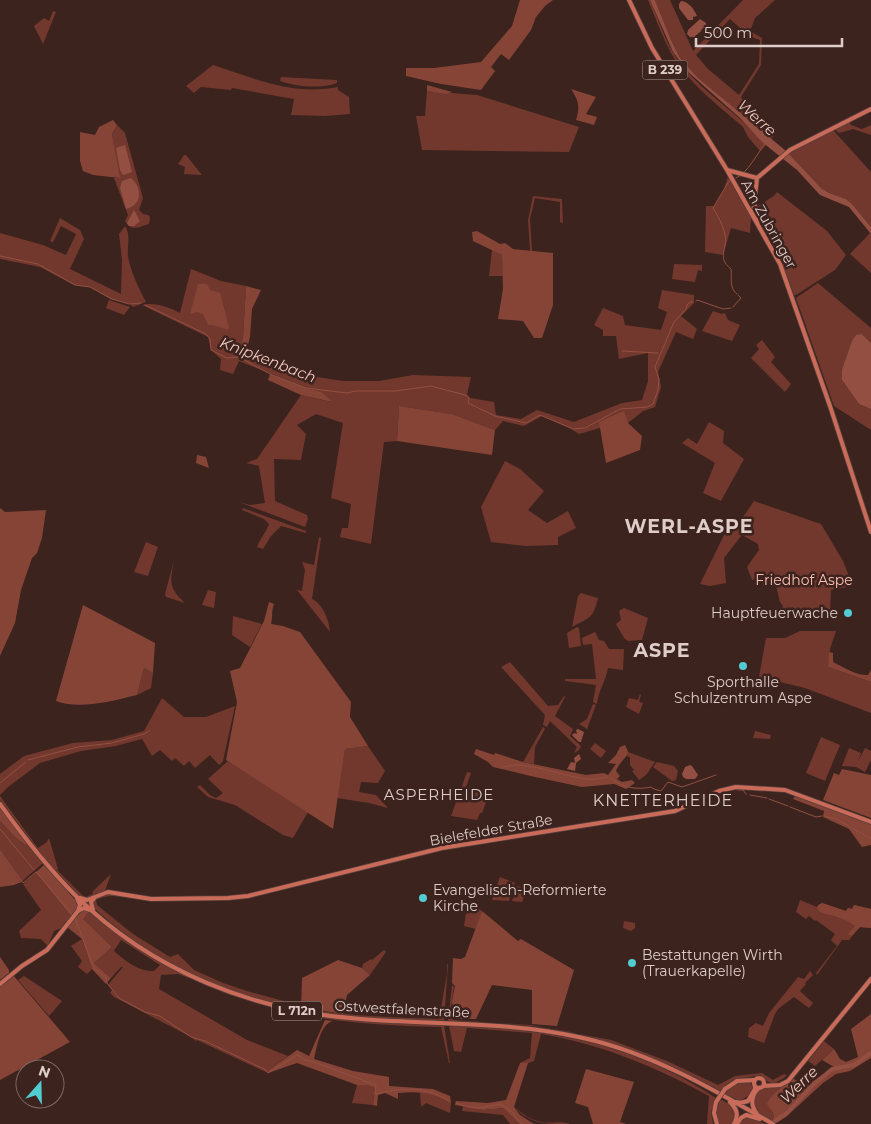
<svg xmlns="http://www.w3.org/2000/svg" width="871" height="1124" font-family="Montserrat,sans-serif">
<style>
.green{fill:#72382d;fill-rule:evenodd}
.forest{fill:#864437}
.water{fill:#935042}
.lines{fill:none;stroke-linecap:round;stroke-linejoin:round}
.stream{stroke:#935042;stroke-width:1}
.river{stroke:#935042;stroke-width:4}
.major-casing{stroke:#57413d;stroke-width:5.5}
.major{stroke:#ca6b5a;stroke-width:4}
.major-bridge-casing{stroke:#57413d;stroke-width:5.5;stroke-linecap:butt}
.major-bridge{stroke:#ca6b5a;stroke-width:4}
.poi-dot{fill:#51ccd1;stroke:#3c231e;stroke-width:2}
.labels{text-anchor:middle;stroke-width:5;stroke-linejoin:round;paint-order:stroke}
.shield{fill:#3c231e;stroke:#ad9a96;stroke-width:1}
.shield-label{font-size:12px;font-weight:bold;fill:#decdc9}
.street-label{font-size:14px;fill:#decdc9;stroke:#3c231e}
.park-label{font-size:14px;fill:#fdbfb2;stroke:#3c231e}
.poi-label{font-size:14px;fill:#decdc9;stroke:#3c231e;text-anchor:start}
.water-label{font-size:15px;font-style:italic;fill:#f1c7bf;stroke:#3c231e}
.neighbourhood-label{font-size:15px;letter-spacing:1px;fill:#decdc9;stroke:#3c231e}
.quarter-label{font-size:16px;letter-spacing:1px;fill:#decdc9;stroke:#3c231e}
.district-label{font-size:19px;font-weight:bold;letter-spacing:1px;fill:#decdc9;stroke:#3c231e}
</style>
<rect width="100%" height="100%" fill="#3c231e"/>
<path class="green" d="M648,0H650C659,19 665,42 677,59C700,92 738,111 762,142L767,144L760,151L748,137L743,127C718,105 688,83 671,53C662,36 655,17 648,0Z
M655,0H670L693,51L743,0H775L755,18L750,31L762,38L761,65L741,97L775,134L771,139L698,78L680,58L671,40ZM730,19L749,36L760,40L759,64L739,95L708,69L696,55Z
M53,11L56,12L43,44L34,26L44,18L49,21Z
M213,65C253,78 294,96 338,87V90L349,97L350,114L325,116L291,115L294,99L232,88L231,90L201,87L194,93L186,86Z
M281,77L337,80V83C320,89 297,87 280,81Z
M427,91L477,95L579,127L569,152L422,150L416,116H425Z
M849,121L851,125L862,129L871,125V135L853,129L839,133L834,129Z
M117,125L125,133L143,198L139,210L143,214L148,215L150,217L149,224C139,227 131,232 125,221L128,215L114,178H119L112,134Z
M833,130L871,172V227L852,204L846,199L829,193L821,188L788,154Z
M184,155H186L202,175L184,174L185,167L178,164Z
M728,177L751,217L750,233L731,228L723,255L705,252L706,206H714L724,189Z
M777,192L827,231L846,255L835,270L796,295H794C789,281 784,267 778,254C771,239 757,223 758,206L774,196Z
M533,196L562,199L563,223L560,222V202L535,198L530,219L532,251H530L528,220Z
M60,218L80,230L84,239L70,269L121,294L122,259L119,234L125,226C131,234 127,247 128,257C131,272 139,289 146,302L133,307L130,304L110,299L90,287L74,285L40,267L0,259V233L43,245L66,255L76,234L61,226L53,242L50,241Z
M870,233L871,234V273L850,254Z
M492,250L502,255L503,276H489Z
M674,264L702,265V271L698,270L695,282L672,279Z
M191,269L221,281L246,286L243,337L240,351L264,363L285,372L343,381H379L413,375L471,377L467,394L470,398L494,402L496,415L521,419L537,410L574,422L622,403L642,400L648,381V353L619,359L616,336H603V330L594,325L603,308L623,316L625,325L661,330L667,312L658,308L662,290L694,295V303L681,316L697,329L693,339L676,332L658,372L661,387L655,407L643,411L628,423L600,422V428L579,434L568,427L542,416L524,426L503,421L495,430L452,414L399,406L397,441L384,442L371,544L340,537L342,528H348L351,504L331,498L343,423L316,414L297,425L306,434L301,460L274,459L275,501L307,515L308,519L305,527L239,502L250,505L265,503L259,466L246,463L257,459L301,395L331,402L322,392L310,389L239,361L233,374L220,370L221,359L211,350L208,337L142,305C154,302 169,307 180,313Z
M818,283L871,328V343L862,334L842,380L859,404L871,409V430L834,406L796,298Z
M109,300L130,307L124,315L106,308Z
M713,311L722,314L725,313L728,320L740,325L732,341L702,331Z
M762,340L775,357L771,362L791,384L785,392L751,358L759,349L756,345Z
M709,422L724,431L723,443L744,459L721,501L703,493L715,463L682,443L688,438L697,444Z
M505,461L520,469L544,491L528,510L547,523L568,511L576,528L558,537V545L526,546L491,542L481,507Z
M754,501L821,524L843,561L853,586L831,590L830,614H814L813,618H803L807,611L781,610L783,606L780,602L775,582L763,584L761,577L752,580L747,567L759,550L758,544L742,535L724,558L726,583L710,586L700,584L726,531L732,533Z
M243,508L306,531V533L281,526L271,536L263,549L257,547C260,538 266,533 269,524L264,519L242,510Z
M319,537L321,538L312,599C323,604 329,620 330,632L297,590L302,591L305,570L302,562L314,565Z
M146,542L158,547L148,576L134,572Z
M174,560C170,582 168,588 185,603L166,597L165,594Z
M208,590L216,592L214,608L202,605Z
M581,593L598,598C593,619 590,617 572,627L578,596Z
M624,608L648,618L642,640L628,641L624,638L616,624L621,620L619,611Z
M233,616L262,624L250,647L232,635Z
M577,627L579,628L581,646L569,648L567,633Z
M800,631H836L830,649L828,667L871,682V713L805,688L759,677L766,638H785Z
M595,632L599,640L604,641L609,649H624L623,670L608,668C606,681 598,691 597,704L593,702L596,685L565,681V679H596L592,644L583,645L582,638Z
M510,662L548,706L558,705L564,696L565,697L555,716L573,729L570,736L581,746L579,750L574,753L577,747L550,721L547,727L543,725L545,715L501,667Z
M144,668L153,673L151,688L137,695Z
M640,694L641,695L639,702L643,703L639,714L626,707L629,698L638,700Z
M162,698L184,717H206L235,706L223,761L219,765L210,755L195,768L189,761L184,766L175,758L172,761L160,750L152,756L142,739L116,746L81,751L40,763L8,787L0,795V774L24,756L73,743L112,740L144,731Z
M593,704L596,705L587,729L579,724L587,719Z
M543,727L545,729L535,747L534,764L523,762Z
M755,731L771,735L770,739L753,738Z
M821,737L840,745L825,781L806,773Z
M595,743L606,751L601,758L590,749Z
M368,746L385,771L378,783L361,782L359,792L376,795L388,808L369,803L337,798L345,749Z
M849,748L861,753L858,761L865,748L871,751V760L865,772L856,767L842,766Z
M628,752L655,762L646,775L639,780L632,771L634,770L630,765V757L627,756Z
M228,761L308,812L293,838L283,835L235,805L208,797L197,787L200,785L210,795L216,798L223,793L208,779Z
M657,762L674,766L678,771L676,780L672,781L653,767Z
M467,772L471,773L466,787L486,791L484,795L487,800L482,813H480L477,820L451,816Z
M0,796L38,848L47,842L49,838L58,869L57,870L82,895L86,897L93,894L92,892L111,874L105,891L86,899L81,897L49,864L0,800Z
M0,821L16,838L27,846L28,845L43,863L20,883L0,887Z
M36,873L71,916L61,928L54,931L48,946L41,939L21,938L19,931L41,910L23,884Z
M500,877L515,883L509,901L492,900Z
M517,886L527,889L522,902L512,901Z
M104,894H112L126,898C115,895 107,895 96,900L97,905L133,934L170,957L178,954L194,970L223,983L250,992L295,1004H301V1007C346,1017 393,1017 439,1019L447,974V965L448,964L444,1021C404,1019 365,1019 325,1014C241,1003 155,966 93,907L92,903L95,898Z
M800,900L817,907L822,903L846,911L848,908L852,909L854,905L871,909V928L860,927L849,940H842L817,975L816,973L837,946L831,940L835,934L816,920L815,921L809,916L806,919L796,912Z
M467,907H476L482,911L476,929L464,926Z
M89,911C121,938 154,961 192,979L178,974L161,975L159,989L247,1040L288,1056L269,1070L268,1073L197,1040L196,1041L191,1037L114,997L110,993L112,990L108,985L123,967H121L111,978L94,963L112,947L82,919ZM121,940L160,965L154,971C139,972 124,960 114,951Z
M624,921L635,923V928L631,931L623,928Z
M82,939L92,969L87,974L78,967L82,961L71,946Z
M384,950L386,952L370,975L362,968L363,964L371,959L372,960Z
M810,971L813,975L805,983L806,984L800,991L813,1003L809,1008L794,997L778,1009L775,1014L764,1043L748,1037L749,1028L756,1023L763,1026L769,1013L798,977L804,979Z
M24,976L62,1001L49,1016L18,980Z
M452,985L454,987L451,1007V1015L453,1020L531,1025L611,1040L667,1061L718,1085L735,1076L762,1073L773,1080L784,1074L787,1075C782,1080 773,1086 767,1081C764,1079 763,1077 760,1075L733,1080L726,1085L721,1091C672,1066 624,1044 571,1032C531,1024 489,1022 448,1021Z
M281,1011L355,1021L444,1025L450,1063H449L441,1027C386,1026 334,1022 281,1011Z
M449,1025C550,1030 629,1041 716,1098L711,1112L713,1124H707L709,1096C656,1067 601,1044 541,1034L534,1061L528,1063H520L530,1058L532,1033L467,1028L461,1052L454,1051Z
M824,1041L834,1049L815,1066L808,1061Z
M738,1083H750L754,1088L749,1095L740,1101L724,1094L732,1086Z
M787,1084L775,1093L770,1109L774,1115L772,1121C767,1118 761,1116 758,1112C751,1105 754,1091 763,1088C772,1085 778,1090 787,1084Z
M357,1085H367L375,1088L373,1105L352,1103Z
M420,1092L436,1094L451,1103L450,1113L426,1103L421,1107Z
M720,1099L731,1105L736,1114L732,1124H719L716,1111Z
M463,1106L483,1110L503,1108L520,1124H510L503,1115L462,1111Z
M514,1107C523,1114 530,1120 542,1122C551,1124 561,1120 570,1124C545,1124 530,1124 514,1107Z
M746,1117H752L765,1124H739Z"/>
<path class="forest" d="M520,0H553L545,6L536,17L531,30L509,60L501,54L491,67L495,71L481,90L441,84L406,76V68H434L481,62L512,26Z
M427,85L452,92L447,94L427,91Z
M571,89L596,97L586,114L597,117L594,125L576,120C580,107 579,101 571,89Z
M113,120L117,125L112,134L120,178L93,175L83,171L80,161V132L95,135L99,127Z
M477,231L500,244L505,243L513,249L553,253V305L542,338H534L523,321L498,319L503,289L502,255L473,241L472,232Z
M198,284H207L210,290L220,293L229,327L228,330L213,325H208L203,314L197,312L190,314Z
M246,286L261,290L252,309L250,337L246,353L240,351L243,337Z
M270,374L310,389L322,392L332,402L301,395L268,380Z
M399,406L452,414L495,430L492,455L397,441Z
M624,411L628,423L642,436L640,450L606,463L599,422Z
M197,455L206,457L209,468L196,463Z
M0,508L5,512L46,510L42,538L37,553L32,558L21,590L15,623L0,656Z
M269,602L274,604C271,612 273,617 271,624L283,626L300,632L351,702L350,717L368,746L345,749L333,829L226,760L237,702L230,671L240,668L264,621Z
M83,605L155,643L153,673L144,668L137,695C113,701 79,710 56,701Z
M829,652L833,653V662C843,667 857,676 868,675L871,670V682L828,667Z
M625,745C626,748 628,750 628,753C627,757 618,764 616,771L620,776L617,779L622,782L632,780L635,783L626,789L614,784L582,787L535,777L493,767L488,762L474,754L476,749L494,755L495,753L523,762L586,775L604,773L608,775L616,764L608,763L616,755L620,747Z
M842,769L871,775V818L823,800L834,773L839,775Z
M795,796L871,824V845L862,847L849,829L823,817L824,811L793,799Z
M0,808L28,845L27,846L16,838L0,821Z
M0,852L21,882L14,885L0,887Z
M44,865L77,902L78,907L71,916L36,873L23,884Z
M822,903L846,911L848,908L852,909L854,905L871,909V928L860,927L851,936L848,934L855,926C844,917 832,916 820,912L817,908L818,905Z
M84,909L89,911L83,919L112,947L94,963L111,978L106,984L92,969L82,939L67,927Z
M482,911L518,941L521,939L574,970L557,1026L532,1024V990L492,985L476,1019H458L453,1016L452,1001L455,986L452,983L453,958L461,959L465,957Z
M0,957L9,970V973L0,980Z
M338,960L362,968L370,975L347,995L343,1014L301,1007L302,978Z
M13,975L70,1042L0,1080V986Z
M871,1014V1058L850,1071L836,1074L823,1083L786,1117L776,1123L772,1121L774,1115L767,1104C772,1092 784,1087 792,1078L806,1086L834,1067L822,1060L834,1049L840,1059L846,1062L858,1057L851,1029Z
M325,1020L333,1021C320,1024 317,1047 314,1059L353,1071L389,1077V1086L433,1089L450,1096L451,1103C433,1092 418,1091 398,1093V1099L385,1093L378,1095L377,1106L373,1105L375,1088L367,1085H357L297,1063L268,1073L269,1070L297,1050L309,1056Z
M520,1063H528L514,1107L520,1115L534,1124H520L503,1108L483,1110L455,1105L456,1101L488,1103L506,1100Z
M586,1069L634,1082L620,1122L626,1124H593L588,1107L575,1103Z"/>
<path class="water" d="M650,0H655L671,40L680,58L698,78L786,151L821,188L829,193L846,199L852,204L871,227V234L849,207L820,195L797,170L762,142L740,118L688,72L673,52Z
M681,1C688,1 695,10 697,16L693,17V20H688L679,8V4Z
M700,19L706,23V27L694,37H690L687,34L688,30Z
M125,145L132,172L123,175L120,170L116,148Z
M131,178C142,187 143,205 126,209L120,188L122,181Z
M134,210L140,221L134,226H129L127,223Z
M862,334L871,343V409L859,404L842,380V370L852,341L856,335Z
M578,729L584,732L581,742H579L572,735L574,733L577,734L576,730Z
M579,754L581,759L576,763L575,771L567,769L571,762L575,763L574,758Z
M690,765L692,766L698,775L695,779H686L683,777L682,774L685,767Z"/>
<g class="lines">
<path class="stream" d="M736,178C748,173 757,153 766,143
M729,181L713,208C718,216 723,225 725,235C728,250 716,257 731,269C732,277 729,289 737,294
M0,256L38,264L75,285L90,287L112,299L129,304L141,303
M696,301L697,300L723,309L731,308
M145,305L206,334L210,339L211,350L227,358L239,357L270,374L306,388L347,393L356,391H395L431,386L465,395L469,398L468,403L495,416L526,423L540,415L573,429L585,428L620,409L647,407L653,404L658,390L659,379L655,367L674,322L686,309L687,305L690,302H693
M733,307L741,298L738,295
M622,351L658,353
M28,760L78,747L112,743L144,734L149,731
M504,767C526,759 565,778 588,779C594,780 602,778 608,777
M612,779C623,788 638,790 651,787L654,789L661,791L668,782L682,787L716,775
M0,783L26,762
M738,790H743L746,794
M750,795L767,798
M769,799L788,806
M790,807L816,817L822,816
M824,816L836,819L866,836
M0,829L34,870
M867,836L871,838
M0,851L23,883L36,872
M36,872L71,913
M75,918L92,963L96,970L106,977L107,983L119,998L145,1012L160,1016L191,1037L205,1041L266,1070L268,1073L297,1055L305,1060L314,1062L376,1085L375,1094C401,1088 427,1085 450,1102
M456,1103C461,1105 471,1108 477,1108C484,1108 493,1105 501,1104L512,1112L519,1122L523,1124"/>
<path class="river" d="M771,1124L787,1113L813,1085L832,1069L854,1065L871,1053"/>
<g class="major-casing">
<path id="major" d="M629,0L652,48L727,170L780,264L830,406L871,532
M727,170L757,178
M755,206L758,221
M753,214L757,178L790,150L871,109
M0,804C23,836 47,867 75,895C151,971 255,1012 361,1019C435,1025 510,1021 583,1038C651,1053 713,1089 773,1124
M77,898L80,905L78,911
M80,898L87,900L108,892L151,899L228,898L248,896L442,848L675,811L719,791L736,787L785,790L871,822
M93,910L91,902L95,897
M0,984L22,966L47,950L78,911L84,908L90,910
M754 1083a5 5 0 1 1 10 0a5 5 0 1 1-10 0Z
M763,1086L780,1085L788,1081L871,979
M725,1089L737,1081L754,1080
M716,1102L714,1113L717,1124
M730,1102C737,1109 739,1115 734,1124
M736,1102L740,1103L748,1101L755,1089V1086
M757,1114C750,1105 751,1095 759,1088
M737,1124L741,1118L746,1115L760,1119"/>
</g>
<use href="#major" class="major"/>
<g class="major-bridge-casing">
<path id="major-bridge" d="M716,1102L725,1089"/>
</g>
<use href="#major-bridge" class="major-bridge"/>
</g>
<g class="poi-dot">
<circle cx="848" cy="613" r="5"/>
<circle cx="743" cy="666" r="5"/>
<circle cx="423" cy="898" r="5"/>
<circle cx="632" cy="963" r="5"/>
</g>
<g class="labels">
<g class="shield">
<rect x="642.5" y="60.5" width="45" height="19" rx="4"/>
<rect x="272" y="1001.5" width="50" height="19" rx="4"/>
</g>
<g class="shield-label">
<text x="665" y="74">B 239</text>
<text x="297" y="1015">L 712n</text>
</g>
<g class="street-label">
<text transform="translate(769 224) rotate(61)" y="5">Am Zubringer</text>
<text transform="translate(491 830) rotate(-10)" y="5">Bielefelder Straße</text>
<text transform="translate(402 1009) rotate(3)" y="5">Ostwestfalenstraße</text>
</g>
<g class="park-label">
<text x="804" y="585">Friedhof Aspe</text>
</g>
<g class="poi-label">
<text x="838" y="618" text-anchor="end">Hauptfeuerwache</text>
<text x="743" y="687" text-anchor="middle">Sporthalle<tspan x="743" dy="16">Schulzentrum Aspe</tspan></text>
<text x="433" y="895">Evangelisch-Reformierte<tspan x="433" dy="16">Kirche</tspan></text>
<text x="642" y="960">Bestattungen Wirth<tspan x="642" dy="16">(Trauerkapelle)</tspan></text>
</g>
<g class="water-label">
<text transform="translate(757 118) rotate(42)" y="5">Werre</text>
<text transform="translate(268 360) rotate(21)" y="5">Knipkenbach</text>
<text transform="translate(799 1085) rotate(-44)" y="5">Werre</text>
</g>
<g class="neighbourhood-label">
<text x="439" y="800">ASPERHEIDE</text>
</g>
<g class="quarter-label">
<text x="663" y="806">KNETTERHEIDE</text>
</g>
<g class="district-label">
<text x="689" y="533">WERL-ASPE</text>
<text x="662" y="657">ASPE</text>
</g>
</g>
<g transform="translate(40 1084) rotate(20)"><circle r="24" fill="#3c231e" stroke="#7d6762"/>
<path d="M0-4L9 19L0 12L-9 19Z" fill="#51ccd1"/>
<text y="-8" font-size="14" font-weight="bold" text-anchor="middle" fill="#decdc9">N</text>
</g>
<path d="M696 38v8h146v-8" fill="none" stroke="#decdc9" stroke-width="2.5"/>
<text x="704" y="38" font-size="15" fill="#decdc9" stroke="#3c231e" stroke-width="4" paint-order="stroke">500 m</text>
</svg>
